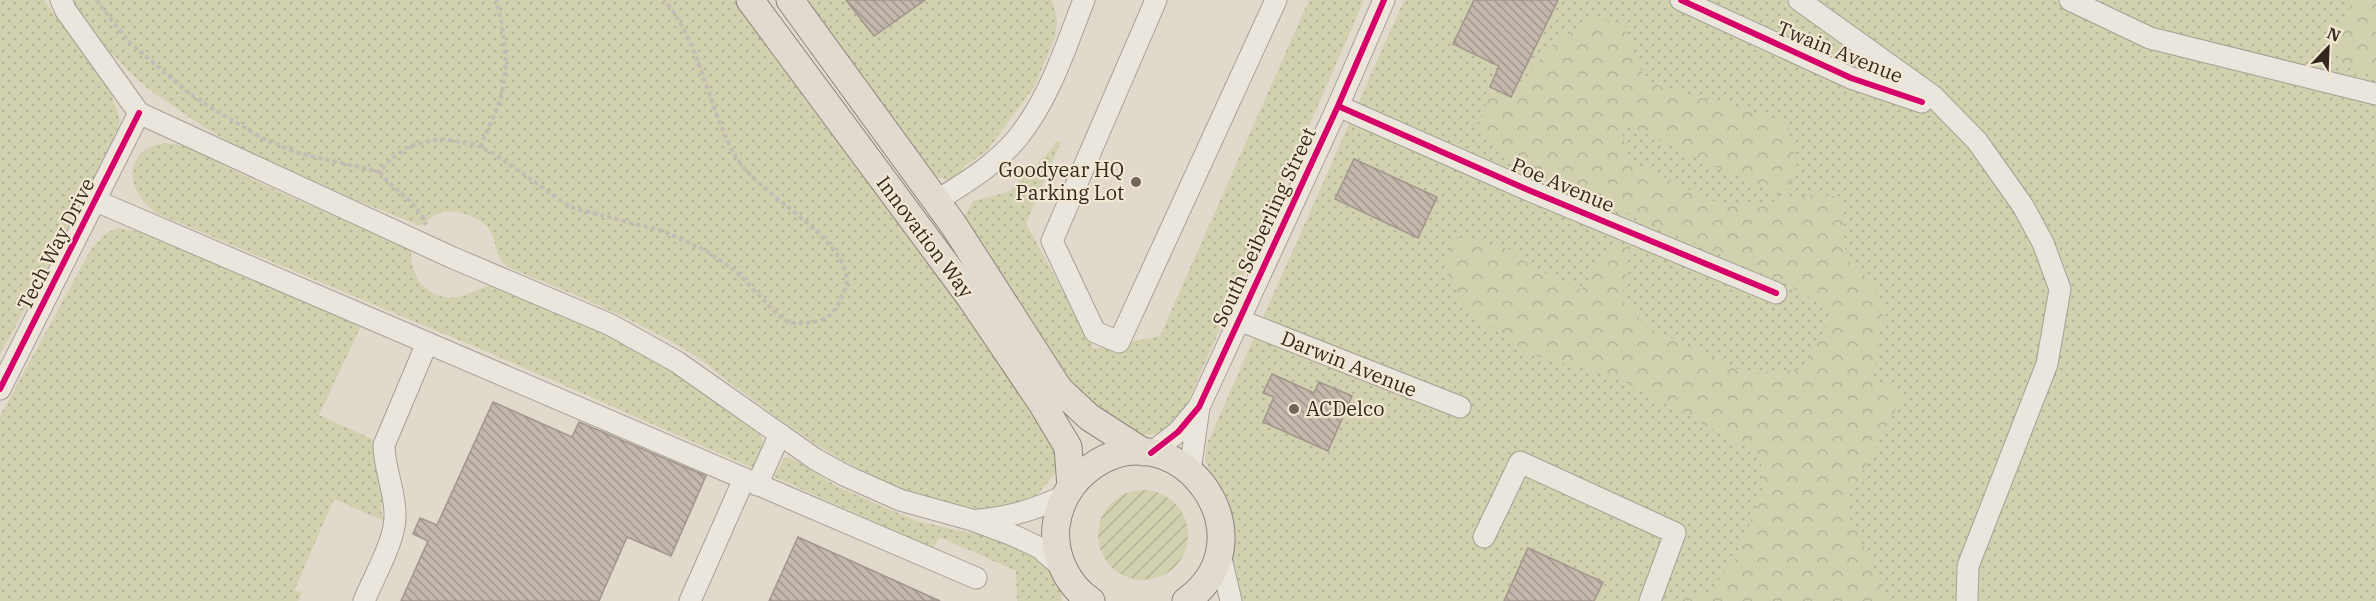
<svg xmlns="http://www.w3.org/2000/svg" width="2376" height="601" font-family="'IBM Plex Serif',serif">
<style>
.grass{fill:url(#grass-dots)}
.forest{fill:url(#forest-crowns)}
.garden{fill:url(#garden-furrows)}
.building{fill:url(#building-back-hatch);stroke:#a1968c;stroke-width:1.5}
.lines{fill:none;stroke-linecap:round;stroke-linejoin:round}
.minor-casing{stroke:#a69f95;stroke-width:23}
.major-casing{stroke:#8c857c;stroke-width:29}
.path{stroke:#c2bcb4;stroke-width:4;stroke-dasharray:4.5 3;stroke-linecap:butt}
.minor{stroke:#eae6dd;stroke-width:21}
.major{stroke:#e1dbcf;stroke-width:27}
.cycleway-casing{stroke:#f2e7d2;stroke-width:10}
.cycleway{stroke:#d6006c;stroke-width:6}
.poi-dot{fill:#71665b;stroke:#f2e7d2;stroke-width:2}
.labels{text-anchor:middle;stroke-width:4.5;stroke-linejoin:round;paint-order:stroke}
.street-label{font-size:20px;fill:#34281e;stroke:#f2e7d2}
.poi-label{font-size:20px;fill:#34281e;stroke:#f2e7d2;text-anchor:end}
</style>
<defs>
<pattern id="grass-dots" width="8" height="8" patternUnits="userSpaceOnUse" patternTransform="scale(1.5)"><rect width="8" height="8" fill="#d1d0af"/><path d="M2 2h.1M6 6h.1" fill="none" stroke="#b4b396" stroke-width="1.8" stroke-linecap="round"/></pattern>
<pattern id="forest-crowns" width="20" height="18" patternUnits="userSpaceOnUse" patternTransform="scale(1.5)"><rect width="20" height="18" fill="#d1d0af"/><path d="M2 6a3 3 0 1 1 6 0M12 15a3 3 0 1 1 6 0" fill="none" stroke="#b4b396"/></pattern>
<pattern id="garden-furrows" width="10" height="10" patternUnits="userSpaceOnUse" patternTransform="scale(1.5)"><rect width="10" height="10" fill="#d1d0af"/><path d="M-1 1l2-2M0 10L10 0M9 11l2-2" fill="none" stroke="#b4b396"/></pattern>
<pattern id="building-back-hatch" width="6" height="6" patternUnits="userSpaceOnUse" patternTransform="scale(1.5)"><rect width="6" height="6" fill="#c4b8ad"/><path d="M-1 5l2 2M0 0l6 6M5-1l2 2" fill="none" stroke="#a0968c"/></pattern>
</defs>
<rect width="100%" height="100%" fill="#e1dacc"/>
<path class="grass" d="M0,0H44L111,92L120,121L110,149L51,263L0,354Z
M70,0H734L1021,384L1056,456L1057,471C1047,482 1036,500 1022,506C998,514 970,509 946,503C864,483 799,434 733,385C718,374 705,361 689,352C632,317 570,293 508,267C492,254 499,245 490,231C482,217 455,208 440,213C433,215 426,222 421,226C335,191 245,160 171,104C162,98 153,93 145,86C116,61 91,31 70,0Z
M804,0H850L874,36L925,0H1052L1057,19L1055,37L1034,87L987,151L966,165L956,176L948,180L937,178Z
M1309,0H1364L1186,406C1158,450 1136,437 1099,412C1090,406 1077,400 1069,391C1059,380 1052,364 1045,352C1017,308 993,261 964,218L973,201L1008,192L1051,150L1056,141L1061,142L1026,223L1094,349L1160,336Z
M1404,0H2376V601H1235L1232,550L1233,524L1205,460L1207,444Z
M164,143C190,144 208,158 231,169C290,198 351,222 411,250C409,276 429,302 458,297C470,295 481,286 494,285L620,341L653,358L759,434L766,446L755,469L497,356L158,214C137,201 120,169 145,150C150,146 158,145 164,143Z
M118,228L141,232L361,326L319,415L374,440L383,494L381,511L384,521L334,499L294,591L302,592L298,601H0V416L91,249L106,233Z
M788,457L809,468L838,487L914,520L955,530L1002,538L1017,544L1049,567L1060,587L1062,601H1017L1016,571L940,537L933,548L774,477L784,458Z"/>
<path class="forest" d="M2353,0H2376V74L2340,65L2335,36Z
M1592,20L1622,21L1646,82L1787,122L1798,172L1781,196L1693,157L1644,132L1621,126L1627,159L1717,203L1770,202L1812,194L1841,197L1846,259L1871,281L1884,308L1873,378L1903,396L1844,506L1890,601H1680V592L1705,596L1734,562L1762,494L1761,455L1617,378L1523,352L1467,309L1446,271L1452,236L1508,249L1531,266L1581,290L1609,248L1630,247L1622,301L1649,328L1746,373L1803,369L1830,321L1837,314L1788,285L1503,156L1477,130L1488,97L1523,80L1555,42Z"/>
<path class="garden" d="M1098 535a45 45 0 1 1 90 0a45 45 0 1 1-90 0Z"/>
<path class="building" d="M846,0H925L874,36Z
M1474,0H1558L1511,97L1490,87L1499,66L1453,44Z
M1354,159L1437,197L1418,238L1335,199Z
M1272,374L1314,393L1319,382L1352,396L1328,451L1263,422L1274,397L1263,393Z
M493,402L572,437L579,422L706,476L671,556L627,537L599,601H401L428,541L413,534L420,518L437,525Z
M798,537L940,601H769Z
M1528,548L1603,582L1594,601H1504Z"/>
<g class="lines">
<g class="minor-casing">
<path id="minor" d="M61,0L66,11L139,113L451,257L611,325L677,362L815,459L844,475L900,500L972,520L1015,536L1040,548L1064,569
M1156,0L1052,241L1095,332L1119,342L1276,0
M1681,0L1851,78L1922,102
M1799,0L1933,96L1977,141L2023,206L2043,243L2060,289L2047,364L1968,566L1967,601
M2070,0L2150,38L2376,94
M1338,106L1526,189L1776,293
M96,201L976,578
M936,201C965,183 997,164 1019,136C1050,97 1066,46 1084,0
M1239,320L1460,407
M0,389L139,113
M1151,453L1178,432L1199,407L1338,106L1384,0
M1190,471L1199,407
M757,485L780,434
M978,520C1010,518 1037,509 1066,495
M1484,537L1520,462L1675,533L1650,601
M1219,550L1231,601
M364,601C374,576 396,540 395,514C395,491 384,468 384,445L427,343
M690,601L744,479"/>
</g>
<g class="major-casing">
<path id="major" d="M750,0L970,297L1043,405L1068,447L1071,487
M790,0L953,224L1059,389L1089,417L1143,452
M1091,601C1067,585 1053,555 1056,526C1059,505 1069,485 1086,471C1172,400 1277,536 1186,601"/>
</g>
<path class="path" d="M96,0L128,41L186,91L210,107L264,139L298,153L380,172L389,161L409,146L440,139L474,144L496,155L570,207L663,231L706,251L737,272L773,310L789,323C813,323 831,324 841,298C843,293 847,287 847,281C845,235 759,196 736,157C707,107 702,45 664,0
M480,147C486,132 494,118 499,103C510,69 505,34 496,0
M380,172C394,191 417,201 426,225"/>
<use href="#minor" class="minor"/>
<use href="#major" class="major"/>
<g class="cycleway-casing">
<path id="cycleway" d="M1681,0L1851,78L1922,102
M1338,106L1526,189L1776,293
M0,389L139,113
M1151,453L1178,432L1199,407L1338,106L1384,0"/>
</g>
<use href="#cycleway" class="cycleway"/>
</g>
<g class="poi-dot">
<circle cx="1136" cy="182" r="6"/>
<circle cx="1294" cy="409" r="6"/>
</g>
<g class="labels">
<g class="street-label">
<text transform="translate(1840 52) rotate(22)" y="7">Twain Avenue</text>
<text transform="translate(1563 185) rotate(23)" y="7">Poe Avenue</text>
<text transform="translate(1264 227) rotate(-65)" y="7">South Seiberling Street</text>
<text transform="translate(925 237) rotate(53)" y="7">Innovation Way</text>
<text transform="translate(56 244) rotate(-63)" y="7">Tech Way Drive</text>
<text transform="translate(1349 364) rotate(22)" y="7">Darwin Avenue</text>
</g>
<g class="poi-label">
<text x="1124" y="177">Goodyear HQ<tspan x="1124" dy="23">Parking Lot</tspan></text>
<text x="1306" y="416" text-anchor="start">ACDelco</text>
</g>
</g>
<g transform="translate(2328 48) rotate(23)" stroke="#f2e7d2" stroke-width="4.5" paint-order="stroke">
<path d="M0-4.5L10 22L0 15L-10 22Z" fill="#34281e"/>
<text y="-9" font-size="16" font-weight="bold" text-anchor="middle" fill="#34281e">N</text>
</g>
</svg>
